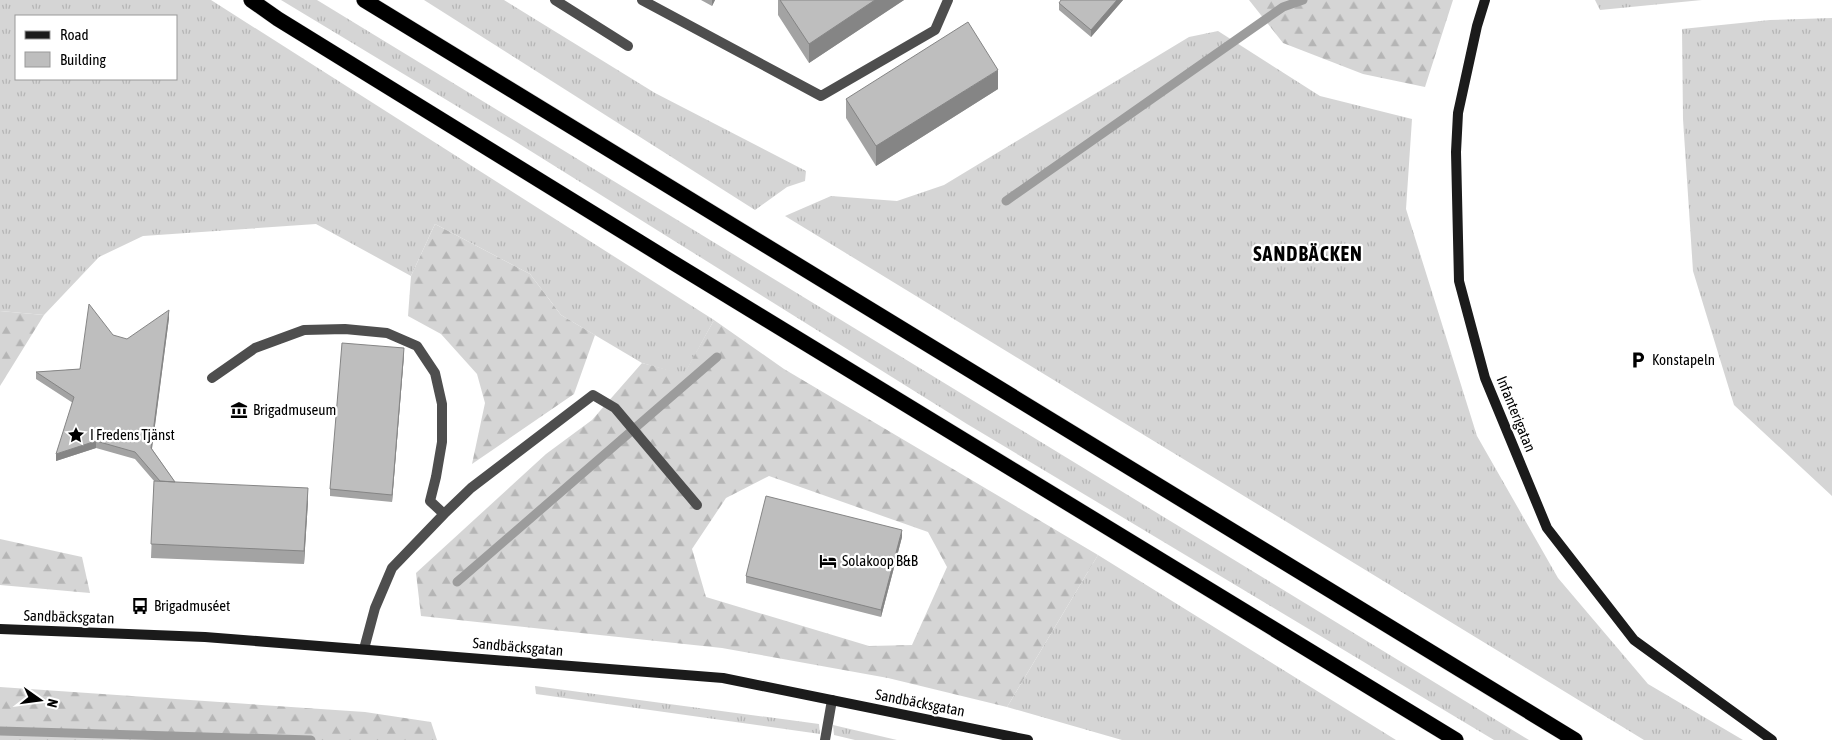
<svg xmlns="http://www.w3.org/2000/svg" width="1832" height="740" font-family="'Asap Condensed',sans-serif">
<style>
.grass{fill:url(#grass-tufts);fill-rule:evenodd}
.forest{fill:url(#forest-firs);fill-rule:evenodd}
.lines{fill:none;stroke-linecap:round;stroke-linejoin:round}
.stream{stroke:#9c9c9c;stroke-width:9}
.highway-casing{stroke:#dbdbdb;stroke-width:16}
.lane{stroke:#4e4e4e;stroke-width:10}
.secondary{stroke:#1b1b1b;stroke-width:10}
.highway{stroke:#000;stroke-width:15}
.wall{fill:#a3a3a3}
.shaded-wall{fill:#858585}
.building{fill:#bebebe;stroke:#858585}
.labels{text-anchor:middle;stroke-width:4.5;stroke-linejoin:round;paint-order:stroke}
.poi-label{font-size:15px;fill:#000;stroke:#fff;text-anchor:start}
.street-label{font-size:15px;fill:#000;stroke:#fff}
.district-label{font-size:20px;font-weight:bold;letter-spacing:1px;fill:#000;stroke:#fff}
</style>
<defs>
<pattern id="grass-tufts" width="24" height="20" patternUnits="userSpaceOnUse" patternTransform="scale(1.25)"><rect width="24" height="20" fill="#d5d5d5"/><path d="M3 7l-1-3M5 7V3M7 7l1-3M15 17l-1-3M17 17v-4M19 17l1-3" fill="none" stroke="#b5b5b5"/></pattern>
<pattern id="forest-firs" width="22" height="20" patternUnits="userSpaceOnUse" patternTransform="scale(1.25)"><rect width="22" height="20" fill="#d5d5d5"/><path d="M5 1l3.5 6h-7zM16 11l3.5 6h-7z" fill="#b5b5b5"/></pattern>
</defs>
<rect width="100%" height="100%" fill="#fff"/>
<path class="grass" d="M0,0H211L714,320L684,375L642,363L561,315L530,274L435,224L411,276L316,224L143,236L99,257L44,315L0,311ZM16,16H176V79H16Z
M281,0H317L1529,740H1494L967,424L513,140Z
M424,0H504L655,93L806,171L805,181L787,187L755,210Z
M1595,0H1702L1600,10Z
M1832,18V496L1734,405L1693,271L1683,119L1682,29L1770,20Z
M1218,31L1320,96L1412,119L1406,209L1477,436L1558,578L1648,684L1743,740H1644L785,216L831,196L897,201L944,185L1189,37Z
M1098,555L1396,740H1122L1007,707Z
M535,686L819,724L820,734L536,694Z
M833,725L897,740H855L834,735Z"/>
<path class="forest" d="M1249,0H1453L1425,87L1363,74L1283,43Z
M435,224L530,274L561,315L595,335L574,394L472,464L485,403L477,374L441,334L408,316L411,276Z
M0,311L44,315L0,386Z
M714,320L784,369L1098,555L1007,707L888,678L722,648L421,616L416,573L546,454L592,420L642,363L684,374ZM769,476L928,532L947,567L912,645L869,646L706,597L692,549L726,498Z
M0,539L82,557L90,593L0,585Z
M0,687L365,712L431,722L437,740H0Z"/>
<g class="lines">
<path class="stream" d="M1006,201L1283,7L1303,0
M457,582L717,357
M0,731L311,740"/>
<g class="highway-casing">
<path id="highway" d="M251,0L278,19L672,262L1456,740
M364,0L1575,740"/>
</g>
<path class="lane" d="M555,0L628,46
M642,0L821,96L935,30L948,0
M212,378L255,348L304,330L345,329L387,333L417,346L435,373L442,404V442L436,477L430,501L444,514
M364,649L375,608L392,568L444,514L471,488L593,395L615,408L697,505
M825,740L832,700"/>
<path class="secondary" d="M1485,0L1477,26L1458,113L1456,152L1459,281L1485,378L1547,528L1634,640L1772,740
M0,629L205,637L723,678L1028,740"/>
<use href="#highway" class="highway"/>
</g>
<path class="wall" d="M701,0H715L712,6Z
M778,0H904L809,63L778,15Z
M1123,0L1091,37L1059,10V3Z
M998,89L876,166L846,118V99Z
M169,318L152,449L175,482L308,501L304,564L151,558L154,481L135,459L96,448L56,461L73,403L36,379V372L80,369L127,339Z
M404,355L392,502L330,496V489Z
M902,537L881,617L746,583V576Z"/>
<path class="shaded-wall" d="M712,0H715L712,6Z
M875,0H904L809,63V44Z
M1117,0H1123L1091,37V30Z
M998,70V89L876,166V146Z
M169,310V318L151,455V448Z
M404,348V355L392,502V495Z
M96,441V448L56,461V454Z
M308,488V501L304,564V551Z
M902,530V537L881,617V610Z"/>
<path class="building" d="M780,0H875L809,44Z
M1061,0H1117L1091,30L1059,3Z
M968,22L998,70L876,146L846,99Z
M89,304L113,335L127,339L169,310L151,448L175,482L160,481L135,452L96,441L56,454L74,397L36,372L80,369Z
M342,343L404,348L392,495L330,489Z
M154,481L308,488L304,551L151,544Z
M766,496L902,530L881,610L746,576Z"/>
<defs>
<g id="parking-bare" transform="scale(1.35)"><path d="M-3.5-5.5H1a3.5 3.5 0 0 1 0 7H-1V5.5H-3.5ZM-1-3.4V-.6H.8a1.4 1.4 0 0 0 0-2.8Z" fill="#000" stroke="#fff" stroke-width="2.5" paint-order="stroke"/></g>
<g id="museum-bare" transform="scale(1.35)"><path d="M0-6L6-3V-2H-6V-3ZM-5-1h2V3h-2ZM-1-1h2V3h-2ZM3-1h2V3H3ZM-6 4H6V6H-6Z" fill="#000" stroke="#fff" stroke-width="2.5" paint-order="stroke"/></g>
<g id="sight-bare" transform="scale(1.35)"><path d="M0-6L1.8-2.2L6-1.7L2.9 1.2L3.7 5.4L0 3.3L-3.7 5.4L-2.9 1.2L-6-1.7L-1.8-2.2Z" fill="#000" stroke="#fff" stroke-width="2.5" paint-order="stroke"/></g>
<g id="hotel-bare" transform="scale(1.35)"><path d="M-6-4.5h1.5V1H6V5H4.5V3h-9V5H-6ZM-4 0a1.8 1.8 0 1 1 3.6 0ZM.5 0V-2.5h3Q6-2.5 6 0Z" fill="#000" stroke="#fff" stroke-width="2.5" paint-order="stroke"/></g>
<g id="bus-bare" transform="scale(1.35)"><path d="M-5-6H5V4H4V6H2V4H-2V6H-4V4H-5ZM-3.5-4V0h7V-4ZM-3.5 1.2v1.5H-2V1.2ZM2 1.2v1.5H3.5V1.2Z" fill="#000" stroke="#fff" stroke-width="2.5" paint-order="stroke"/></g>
</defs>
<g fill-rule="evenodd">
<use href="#parking-bare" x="1638" y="360"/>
<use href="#museum-bare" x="239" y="410"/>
<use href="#sight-bare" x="76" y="435"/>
<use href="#hotel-bare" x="828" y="561"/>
<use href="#bus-bare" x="140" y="606"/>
</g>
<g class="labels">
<g class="poi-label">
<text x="1652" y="365">Konstapeln</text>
<text x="253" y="415">Brigadmuseum</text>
<text x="90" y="440">I Fredens Tjänst</text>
<text x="842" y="566">Solakoop B&amp;B</text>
<text x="154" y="611">Brigadmuséet</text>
</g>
<g class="street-label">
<text transform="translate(1516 414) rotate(68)" y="5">Infanterigatan</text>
<text transform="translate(69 617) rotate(2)" y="5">Sandbäcksgatan</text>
<text transform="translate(518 647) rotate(5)" y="5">Sandbäcksgatan</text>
<text transform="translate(920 703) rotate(11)" y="5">Sandbäcksgatan</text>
</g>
<g class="district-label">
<text x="1308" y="261">SANDBÄCKEN</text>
</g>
</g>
<rect x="15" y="15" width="162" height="65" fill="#ffffff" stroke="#999999"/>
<rect x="25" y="31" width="25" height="8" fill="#1b1b1b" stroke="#999999"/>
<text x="60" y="40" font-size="15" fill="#000000">Road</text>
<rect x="25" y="52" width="25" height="15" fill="#bebebe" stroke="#999999"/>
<text x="60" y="65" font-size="15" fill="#000000">Building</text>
<g transform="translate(40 700) rotate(104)" stroke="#ffffff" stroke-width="4" paint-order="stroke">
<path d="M0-4L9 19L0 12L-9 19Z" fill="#000000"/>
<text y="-8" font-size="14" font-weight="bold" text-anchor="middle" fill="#000000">N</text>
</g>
</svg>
